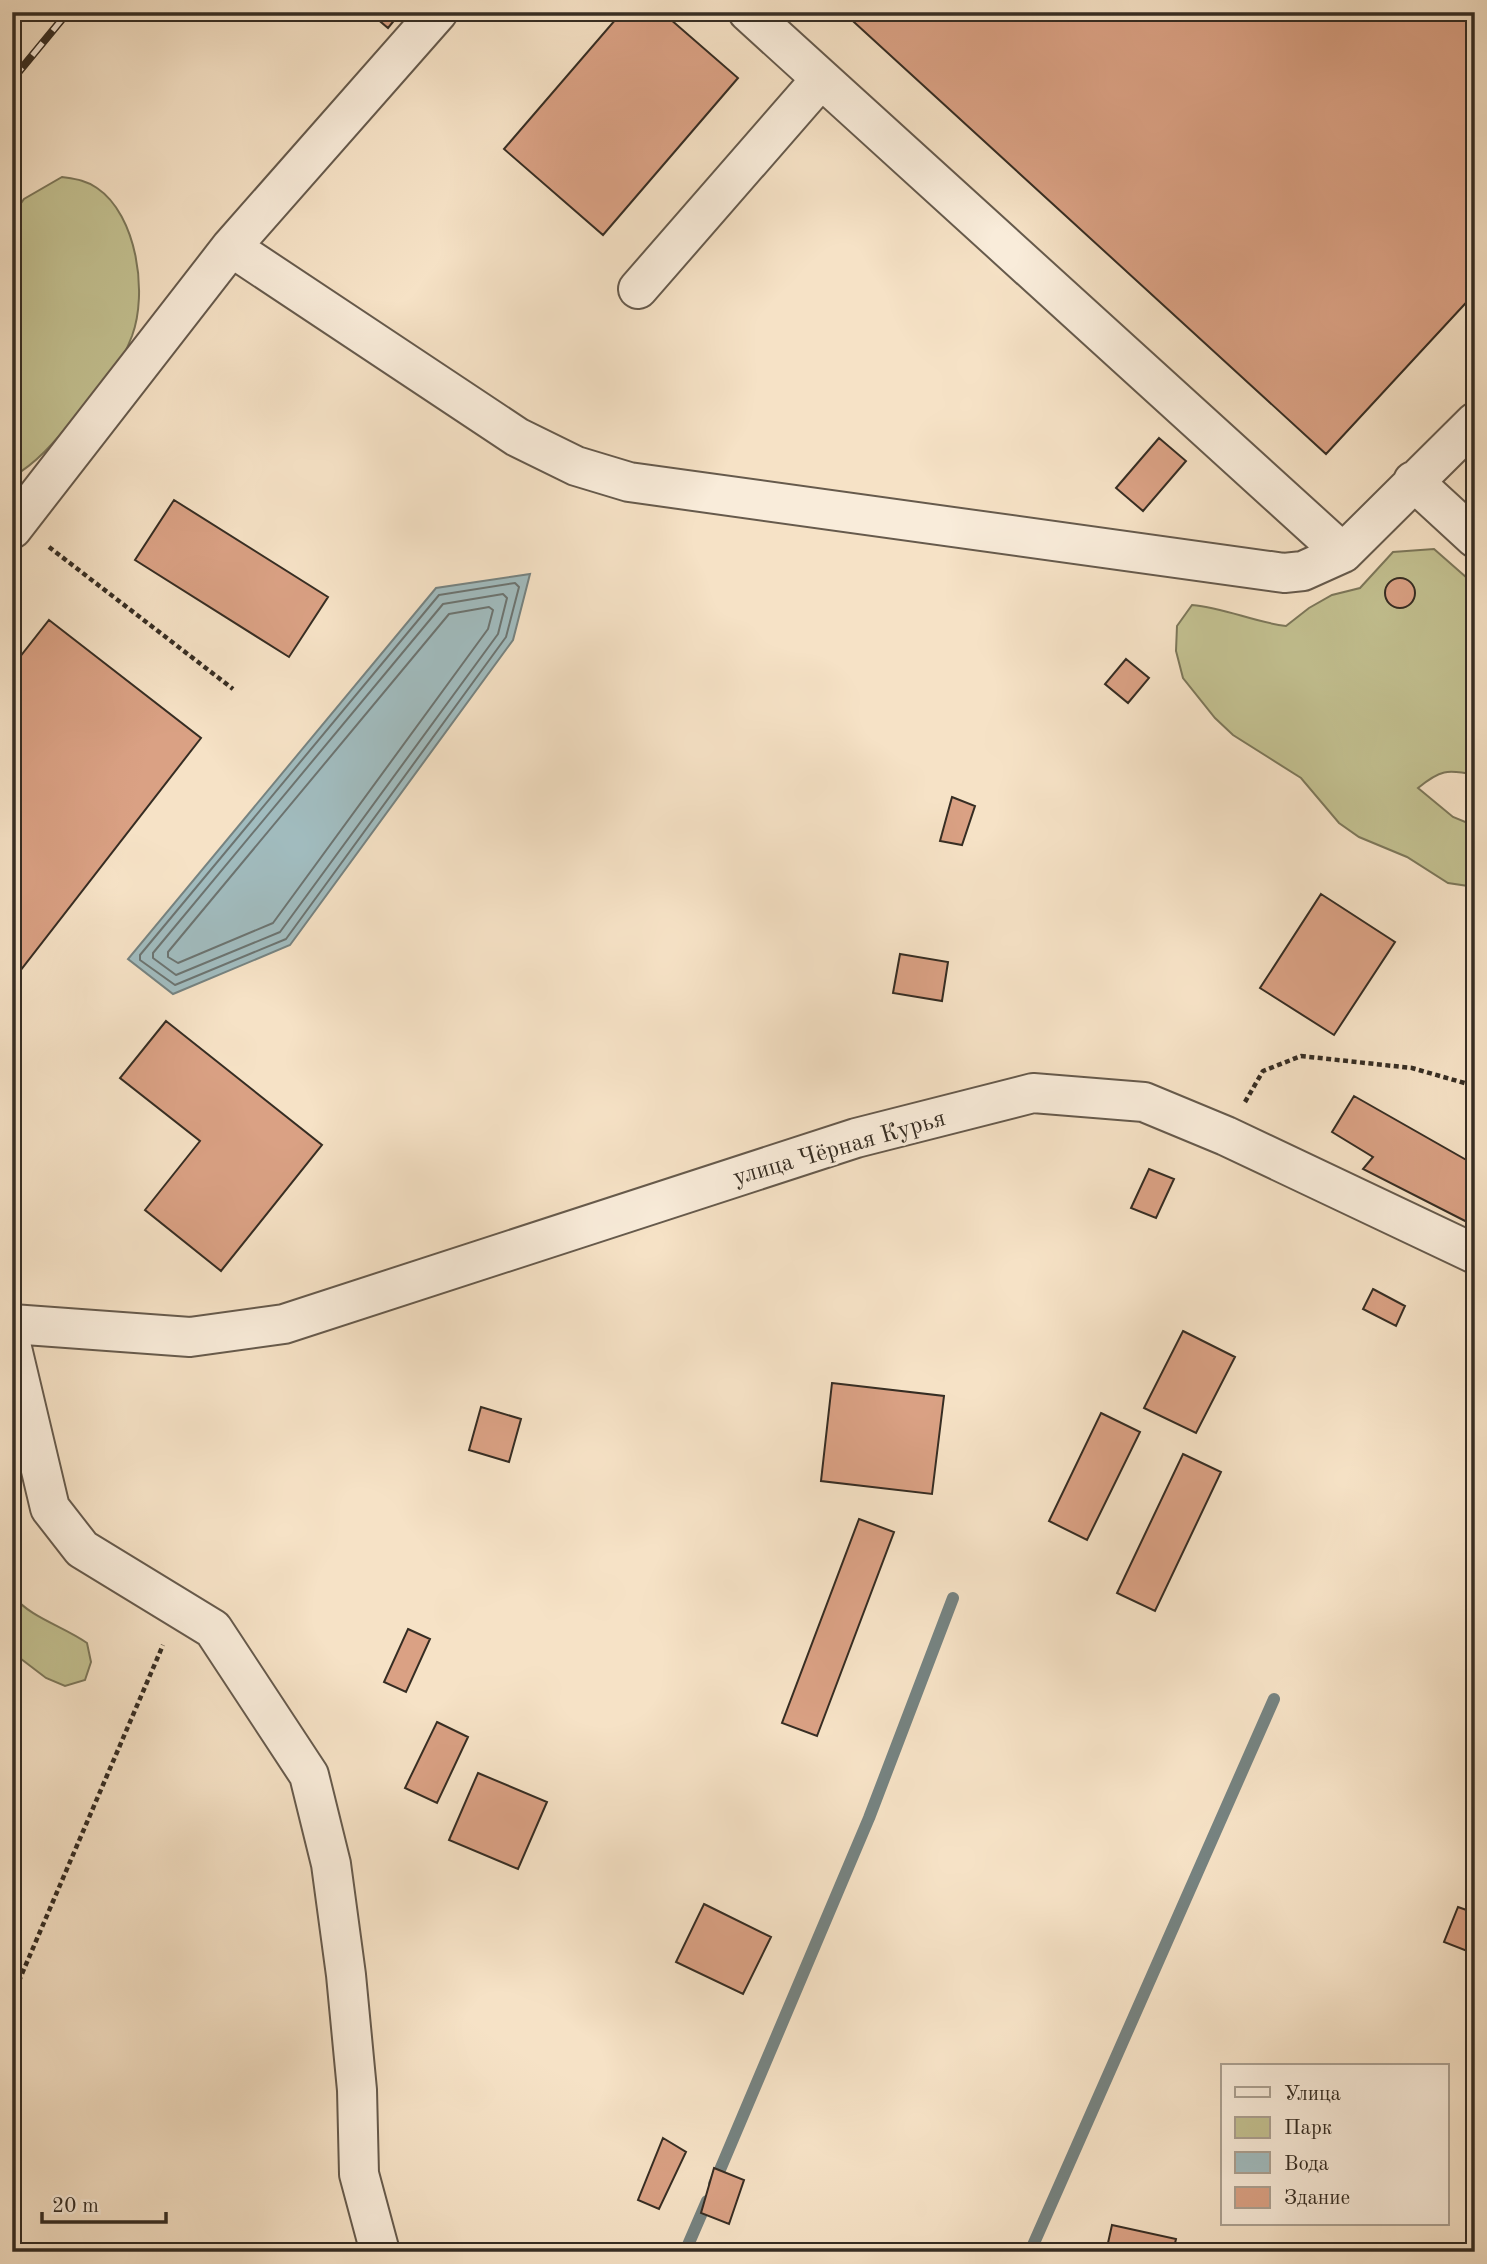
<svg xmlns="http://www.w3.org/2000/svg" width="1487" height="2264" font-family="'Old Standard TT',serif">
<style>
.green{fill:#c3c191;stroke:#7c775a;stroke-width:2}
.water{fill:#a1bcbf;stroke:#768381;stroke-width:2}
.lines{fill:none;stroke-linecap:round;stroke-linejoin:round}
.shore{stroke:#6c7471;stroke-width:2}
.stream{stroke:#768381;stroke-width:12}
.building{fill:#daa184;stroke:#362d23;stroke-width:2}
.minor-casing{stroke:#665a4c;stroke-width:42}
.path{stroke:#362d23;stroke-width:4.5;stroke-dasharray:5 3.5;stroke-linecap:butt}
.minor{stroke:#f9ecda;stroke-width:38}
.rail-casing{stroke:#362d23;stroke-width:8}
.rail{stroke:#f9ecda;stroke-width:5;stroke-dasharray:16;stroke-linecap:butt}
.labels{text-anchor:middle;stroke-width:6;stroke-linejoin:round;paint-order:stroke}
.street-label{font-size:24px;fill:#362d23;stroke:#f9ecda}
</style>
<rect width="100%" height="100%" fill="#f6e2c6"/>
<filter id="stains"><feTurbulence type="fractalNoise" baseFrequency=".00286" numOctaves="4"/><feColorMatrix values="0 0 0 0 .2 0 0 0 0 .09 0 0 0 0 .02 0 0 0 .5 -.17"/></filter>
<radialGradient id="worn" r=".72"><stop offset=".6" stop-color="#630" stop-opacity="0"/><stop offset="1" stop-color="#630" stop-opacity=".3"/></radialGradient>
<path class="green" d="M62,177C75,179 86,180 97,188C137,215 148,293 132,336C128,346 122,360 116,370C109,381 97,392 88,402C65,428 43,460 12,477V216L24,199Z
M1434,549L1475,585V624L1470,630L1475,634V775C1447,769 1440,770 1418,788L1453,817L1475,826V887L1448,883L1407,857L1359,837L1339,823L1301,778L1233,735L1215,718L1183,678L1176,651L1177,626L1192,605C1226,608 1253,622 1286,626L1309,608L1332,595L1360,588L1393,552Z
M12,1595C31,1618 63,1626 87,1643L91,1662L85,1680L65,1686L46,1678L12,1652Z"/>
<path class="water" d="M530,574L513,640L290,945L173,994L128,959L436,588Z"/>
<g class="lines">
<path class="shore" d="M515,583L519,587L506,637L286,939L175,985L140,960V955L439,595Z
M503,594L507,598L498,634L280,932L176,975L153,958V953L443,604Z
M489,607L493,610L488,629L273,923L178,963L168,957V952L449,614Z"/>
<path class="stream" d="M714,2184L869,1818L953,1598
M685,2252L707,2201
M1030,2252L1274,1699"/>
</g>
<path class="building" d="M369,12H401L388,28Z
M622,12H662L738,78L603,235L504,149Z
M843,12H1475V293L1326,454Z
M1159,438L1186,461L1143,511L1116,488Z
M174,500L328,597L289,657L135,560Z
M1385 593a15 15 0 1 1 30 0a15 15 0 1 1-30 0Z
M49,620L201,738L13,980L12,667Z
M1126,659L1149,678L1128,703L1105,684Z
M952,797L975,806L962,845L940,841Z
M1321,894L1395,942L1334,1035L1260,988Z
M900,954L948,962L942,1001L893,993Z
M166,1021L322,1145L221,1271L145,1210L200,1141L120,1078Z
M1354,1096L1470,1162L1475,1155V1226L1363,1169L1373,1157L1332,1132Z
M1149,1169L1174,1179L1156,1218L1131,1208Z
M1373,1289L1405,1306L1396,1326L1363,1309Z
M1183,1331L1235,1357L1196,1433L1144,1408Z
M832,1383L944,1396L932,1494L821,1481Z
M481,1407L521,1419L509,1462L469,1450Z
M1101,1413L1140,1432L1087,1540L1049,1521Z
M1183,1454L1221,1472L1155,1611L1117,1593Z
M859,1519L894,1532L817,1736L782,1723Z
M408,1629L430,1639L406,1692L384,1682Z
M437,1722L468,1737L437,1803L405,1788Z
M478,1773L547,1802L518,1869L449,1840Z
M704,1904L771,1937L743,1994L676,1962Z
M1458,1907L1475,1913V1954L1444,1942Z
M663,2138L686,2152L659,2209L638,2200Z
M714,2168L744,2180L729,2224L701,2213Z
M1112,2225L1176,2239L1173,2252H1106Z"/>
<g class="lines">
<g class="minor-casing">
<path id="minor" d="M748,12L1343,553
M231,247L517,437L576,466L629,482L1284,573L1303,571L1343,553L1475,422
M638,289L821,79
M1413,481L1475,538
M12,529L231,247L438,12
M12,1324L190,1337L284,1324L856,1138L1033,1093L1144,1102L1226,1136L1475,1254
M12,1348L50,1508L82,1549L213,1629L309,1775L331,1864L346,1975L357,2090L359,2174L380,2252"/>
</g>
<path class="path" d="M49,547L233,689
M1245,1102L1263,1071L1301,1056L1412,1068L1475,1086
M12,1997L163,1645"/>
<use href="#minor" class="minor"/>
<g class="rail-casing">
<path id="rail" d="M12,80L68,12"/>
</g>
<use href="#rail" class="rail"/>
</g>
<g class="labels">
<g class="street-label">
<text transform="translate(839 1147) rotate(-16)" y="8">улица Чёрная Курья</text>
</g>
</g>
<rect width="1487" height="2264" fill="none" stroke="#f6e2c6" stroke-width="42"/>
<rect x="14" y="14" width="1459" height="2236" fill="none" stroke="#362d23" stroke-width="3.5"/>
<rect x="21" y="21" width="1445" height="2222" fill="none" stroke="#362d23" stroke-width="2"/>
<rect x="1221" y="2064" width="228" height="161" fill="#f9ecda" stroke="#aba091" stroke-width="2"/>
<rect x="1235" y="2087" width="35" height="10" fill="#f9ecda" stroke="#aba091" stroke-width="2"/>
<text x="1284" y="2100" font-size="21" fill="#362d23">Улица</text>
<rect x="1235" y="2117" width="35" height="21" fill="#c3c191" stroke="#aba091" stroke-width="2"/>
<text x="1284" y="2134" font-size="21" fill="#362d23">Парк</text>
<rect x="1235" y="2152" width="35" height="21" fill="#a1bcbf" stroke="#aba091" stroke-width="2"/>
<text x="1284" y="2170" font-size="21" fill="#362d23">Вода</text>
<rect x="1235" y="2187" width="35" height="21" fill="#daa184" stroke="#aba091" stroke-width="2"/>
<text x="1284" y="2204" font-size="21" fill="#362d23">Здание</text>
<path d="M42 2212v10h124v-10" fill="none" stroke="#362d23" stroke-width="3.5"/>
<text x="52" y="2212" font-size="21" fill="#362d23" stroke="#f9ecda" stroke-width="5" paint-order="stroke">20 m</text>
<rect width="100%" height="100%" filter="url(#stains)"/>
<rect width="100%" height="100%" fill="url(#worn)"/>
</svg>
